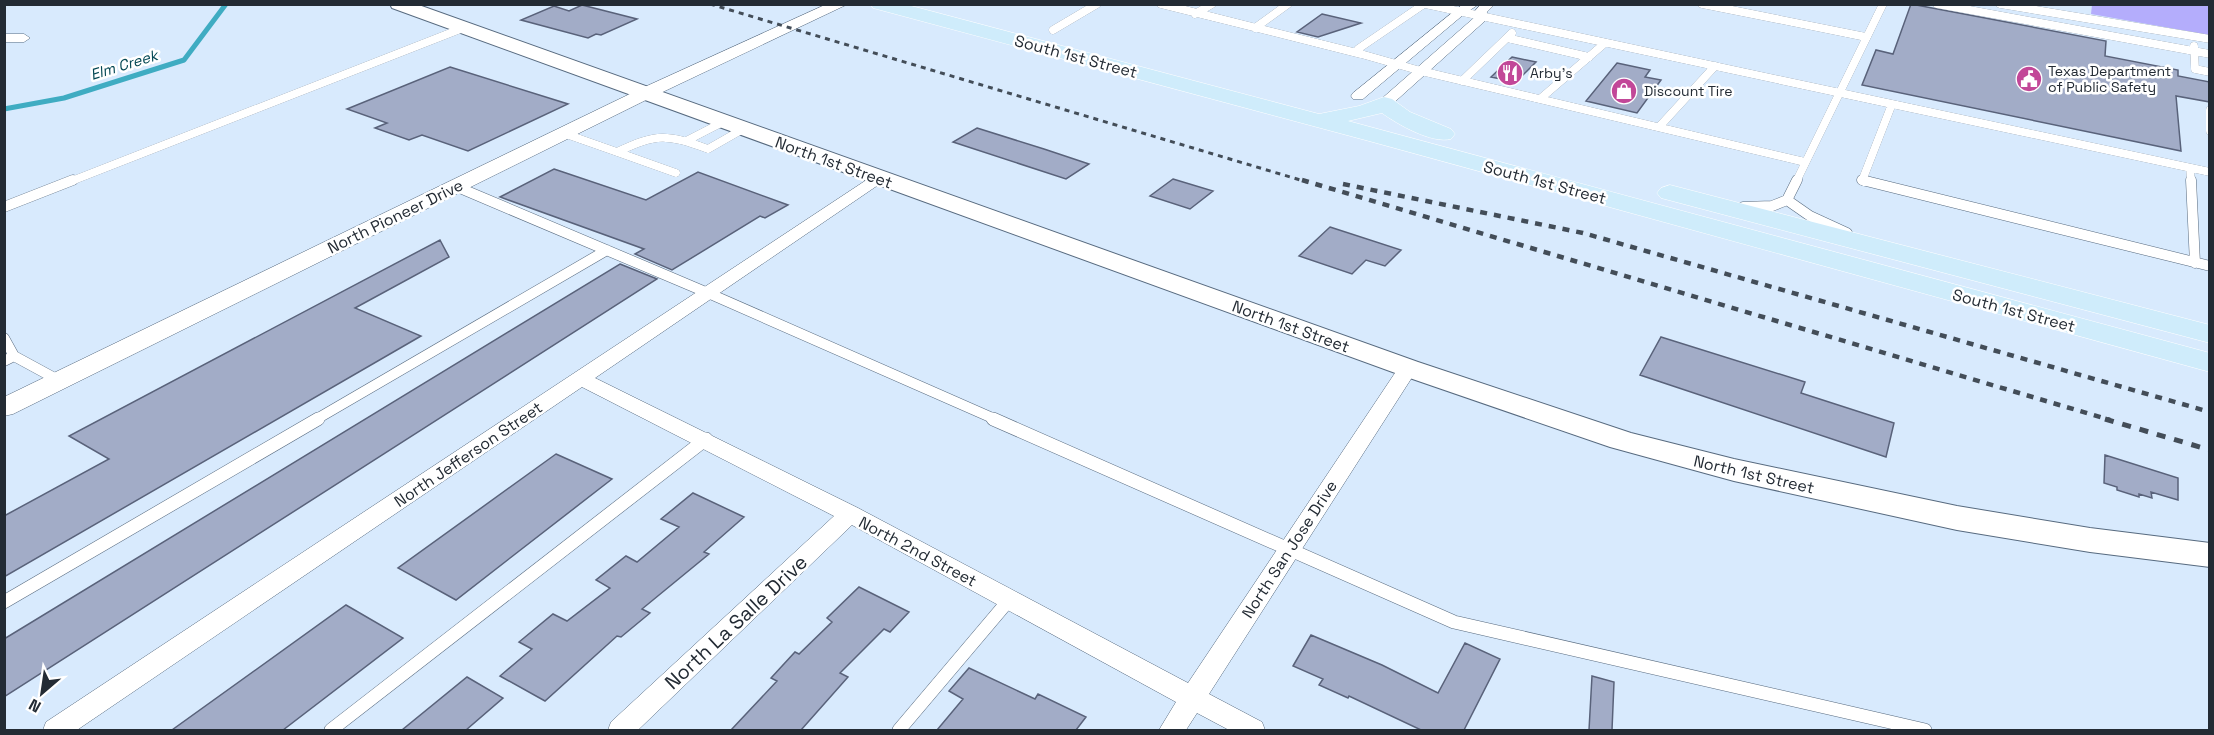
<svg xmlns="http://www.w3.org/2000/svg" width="2214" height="735" font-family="'Space Grotesk',sans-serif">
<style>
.green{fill:#b4adfc}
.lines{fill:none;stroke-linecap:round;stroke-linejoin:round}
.stream{stroke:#3facc2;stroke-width:5}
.building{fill:#a2acc7;stroke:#59627a;stroke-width:1.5}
.service-far2-casing{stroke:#576a7f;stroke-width:8}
.service-far1-casing{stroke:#576a7f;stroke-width:11}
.service-casing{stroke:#576a7f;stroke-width:14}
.minor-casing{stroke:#576a7f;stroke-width:1}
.tertiary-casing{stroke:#576a7f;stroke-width:1}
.secondary-casing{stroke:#576a7f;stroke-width:2}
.primary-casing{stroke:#fff;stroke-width:1}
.service-far2{stroke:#fff;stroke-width:8}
.service-far1{stroke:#fff;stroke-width:10}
.service{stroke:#fff;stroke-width:13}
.minor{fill:#fff;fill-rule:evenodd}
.tertiary{fill:#fff;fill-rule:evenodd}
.secondary{fill:#fff;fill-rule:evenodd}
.primary{fill:#cfecfb;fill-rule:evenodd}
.rail-far2{stroke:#434d58;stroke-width:3;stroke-dasharray:5 5;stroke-linecap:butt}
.rail-far1{stroke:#434d58;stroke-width:4.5;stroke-dasharray:7 7;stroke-linecap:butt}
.rail{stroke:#434d58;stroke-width:5;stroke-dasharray:9 9;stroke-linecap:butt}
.labels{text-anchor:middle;stroke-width:5;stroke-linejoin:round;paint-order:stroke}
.far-poi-label{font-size:14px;fill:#232b34;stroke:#fff;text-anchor:start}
.far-water-label{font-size:15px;font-style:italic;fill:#034753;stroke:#fff}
.street-label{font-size:16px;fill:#232b34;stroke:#fff}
.near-street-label{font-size:20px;fill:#232b34;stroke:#fff}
</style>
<rect width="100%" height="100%" fill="#d8eafd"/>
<path class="green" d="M2092,5H2209V35L2091,14Z"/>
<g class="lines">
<path class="stream" d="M4,109L64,98L184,60L226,4"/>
</g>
<path class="building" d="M1911,4L2106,41L2105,56L2178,70V76L2210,82V102L2176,96L2181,151L1862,85L1876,50L1893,54Z
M582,5L637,19L601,35L596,34L588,38L521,20L554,6L569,11Z
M1322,14L1361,23L1318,37L1297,32Z
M1512,57L1536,62L1516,82L1491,77Z
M1617,63L1650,70L1645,77L1661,80L1637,113L1586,101Z
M450,67L568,104L468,151L422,135L409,140L375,128L387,123L347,109Z
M977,128L1044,149L1089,164L1066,179L953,142Z
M554,169L646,200L698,172L788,205L765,218L760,216L672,270L635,254L644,249L500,197Z
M1173,179L1213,191L1190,209L1150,196Z
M1330,227L1401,250L1385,266L1366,260L1352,274L1299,256Z
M440,240L449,257L355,308L421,336L4,577V516L109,459L69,436Z
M620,264L657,279L4,697V639Z
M1661,337L1805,382L1801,393L1894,423L1886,457L1640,375Z
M556,454L612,479L456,600L398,568Z
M2105,455L2178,478V500L2151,492L2152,498L2139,494V497L2117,490V487L2104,483Z
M693,493L744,517L704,552L709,554L642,609L650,613L621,637L617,636L545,701L500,676L532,649L519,642L553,614L567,621L610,588L596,580L626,556L637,562L679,527L661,519Z
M859,587L909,612L890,632L884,629L840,673L848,677L801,730H731L777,681L771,678L795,652L799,654L832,622L827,618Z
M346,605L403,638L283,730H172Z
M1311,635L1382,665L1438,693L1465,643L1500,659L1464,730H1421L1349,696L1348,698L1319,685L1323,679L1293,666Z
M969,668L1035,699L1038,694L1086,717L1076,730H937L963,699L949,691Z
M1592,676L1614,682L1612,730H1589Z
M467,677L503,698L466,730H402Z"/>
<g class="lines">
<g class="service-far2-casing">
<path id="service-far2" d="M1161,4L1361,54
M1424,4L1358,49L1361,54L1421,71L1805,162
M1425,4L1892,104
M1702,4L1866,37
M1937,4L2210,54
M2000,4L2210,39
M1195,14L1212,4
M1255,28L1288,4
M1053,30L1097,4
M1507,38L1589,57
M2194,46L2195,69L2210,72
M1462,81L1512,33
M1540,99L1605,43
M2210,110V131
M1659,127L1715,66
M563,133L617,152
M686,141L723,122
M2190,168L2191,182
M676,173L617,152C658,133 666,134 708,149L743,129
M69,182L463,28
M1796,182L1883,4
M1864,182L1862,181L1892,104L2210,172"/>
</g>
<g class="service-far1-casing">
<path id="service-far1" d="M1862,180L2210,266
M2191,180L2195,263
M455,186L708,293L997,420
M1787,200L1810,216L1847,233
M4,207L73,180
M1743,207L1772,206L1787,200L1797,180
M4,338L14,356L4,361
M14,356L60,381
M315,420L607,250"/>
</g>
<g class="service-casing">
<path id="service" d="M993,419L1454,622L1925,730
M4,602L318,419
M331,730L706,439
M899,730L1009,600"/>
</g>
<g class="minor-casing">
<path id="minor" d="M1463,4H1479L1463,15L1363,99H1353L1351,96L1353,93Z
M1481,4H1495L1487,12L1486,20L1389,107H1379L1377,104L1379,101L1476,16L1475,11Z
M4,34H24L30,38L24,42H4Z
M879,173L887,178L884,181L595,378L858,508L1188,683L1401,364H1415L1418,368L1209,694L1262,722L1265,730H1229L1197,713L1186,730H1159L1176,702L852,525L638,730H608L611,722L834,516L582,387L77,730H43L46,722L874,175Z"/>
</g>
<g class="tertiary-casing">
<path id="tertiary" d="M827,4H848L650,98L13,414L4,416V397L638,90Z"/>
</g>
<g class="secondary-casing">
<path id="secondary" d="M390,4H416L1418,362L1631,433L1734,459L1957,506L2090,528L2210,543V567L2090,552L1957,530L1734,481L1610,447L1398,374L392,8Z"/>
</g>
<g class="primary-casing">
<path id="primary" d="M871,4H904L1319,114L1359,106L1384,97L1392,99L1410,112L1451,129L1455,134L1451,139C1432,144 1397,124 1382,113L1348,121L2210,353V372L1369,141L873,8Z
M1670,185L2210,325V343L1661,198L1657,193L1661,188Z"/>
</g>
<use href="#service-far2" class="service-far2"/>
<use href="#service-far1" class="service-far1"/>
<use href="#service" class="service"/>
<use href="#minor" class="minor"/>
<use href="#tertiary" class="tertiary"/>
<use href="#secondary" class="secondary"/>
<use href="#primary" class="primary"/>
<path class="rail-far2" d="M710,4L1307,182"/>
<path class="rail-far1" d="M1302,180L2110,420
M1343,184L1583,233L2210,412"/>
<path class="rail" d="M2105,419L2210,450"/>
</g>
<defs>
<g id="restaurant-disc" transform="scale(1.35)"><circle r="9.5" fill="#c24798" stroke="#fff"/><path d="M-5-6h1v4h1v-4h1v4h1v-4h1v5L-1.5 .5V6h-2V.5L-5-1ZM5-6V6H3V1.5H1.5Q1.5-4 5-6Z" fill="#fff"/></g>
<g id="civic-disc" transform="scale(1.35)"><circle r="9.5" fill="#c24798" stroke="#fff"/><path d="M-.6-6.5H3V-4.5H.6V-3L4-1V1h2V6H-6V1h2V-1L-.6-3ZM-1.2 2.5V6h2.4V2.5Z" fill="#fff"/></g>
<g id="shop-disc" transform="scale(1.35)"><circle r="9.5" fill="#c24798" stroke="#fff"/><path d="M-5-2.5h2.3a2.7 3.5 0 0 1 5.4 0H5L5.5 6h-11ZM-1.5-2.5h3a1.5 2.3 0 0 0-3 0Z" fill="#fff"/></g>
</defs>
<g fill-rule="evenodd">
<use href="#restaurant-disc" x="1510" y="73"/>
<use href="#civic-disc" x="2029" y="79"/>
<use href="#shop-disc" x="1624" y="91"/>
</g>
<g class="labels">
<g class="far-poi-label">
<text x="2048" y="76">Texas Department<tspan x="2048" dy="16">of Public Safety</tspan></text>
<text x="1530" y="78">Arby's</text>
<text x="1644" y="96">Discount Tire</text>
</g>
<g class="far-water-label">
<text transform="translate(124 65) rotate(-17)" y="5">Elm Creek</text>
</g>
<g class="street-label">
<text transform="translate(1076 56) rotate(15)" y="6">South 1st Street</text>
<text transform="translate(834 162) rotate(20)" y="6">North 1st Street</text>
<text transform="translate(1545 182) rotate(15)" y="6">South 1st Street</text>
<text transform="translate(395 216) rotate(-26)" y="6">North Pioneer Drive</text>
<text transform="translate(2014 310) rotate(15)" y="6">South 1st Street</text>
<text transform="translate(1291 326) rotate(20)" y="6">North 1st Street</text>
<text transform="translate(468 454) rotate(-34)" y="6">North Jefferson Street</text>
<text transform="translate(1754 474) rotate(13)" y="6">North 1st Street</text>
<text transform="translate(1289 549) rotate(-57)" y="6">North San Jose Drive</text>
<text transform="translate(918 551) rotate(28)" y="6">North 2nd Street</text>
</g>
<g class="near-street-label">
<text transform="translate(736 622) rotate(-43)" y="7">North La Salle Drive</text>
</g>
</g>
<rect width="2214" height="735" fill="none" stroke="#232b34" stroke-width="12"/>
<g transform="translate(42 693) rotate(209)" stroke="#ffffff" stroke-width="4.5" paint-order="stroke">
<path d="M0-4.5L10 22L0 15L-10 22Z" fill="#232b34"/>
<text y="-9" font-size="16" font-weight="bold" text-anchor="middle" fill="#232b34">N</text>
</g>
</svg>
